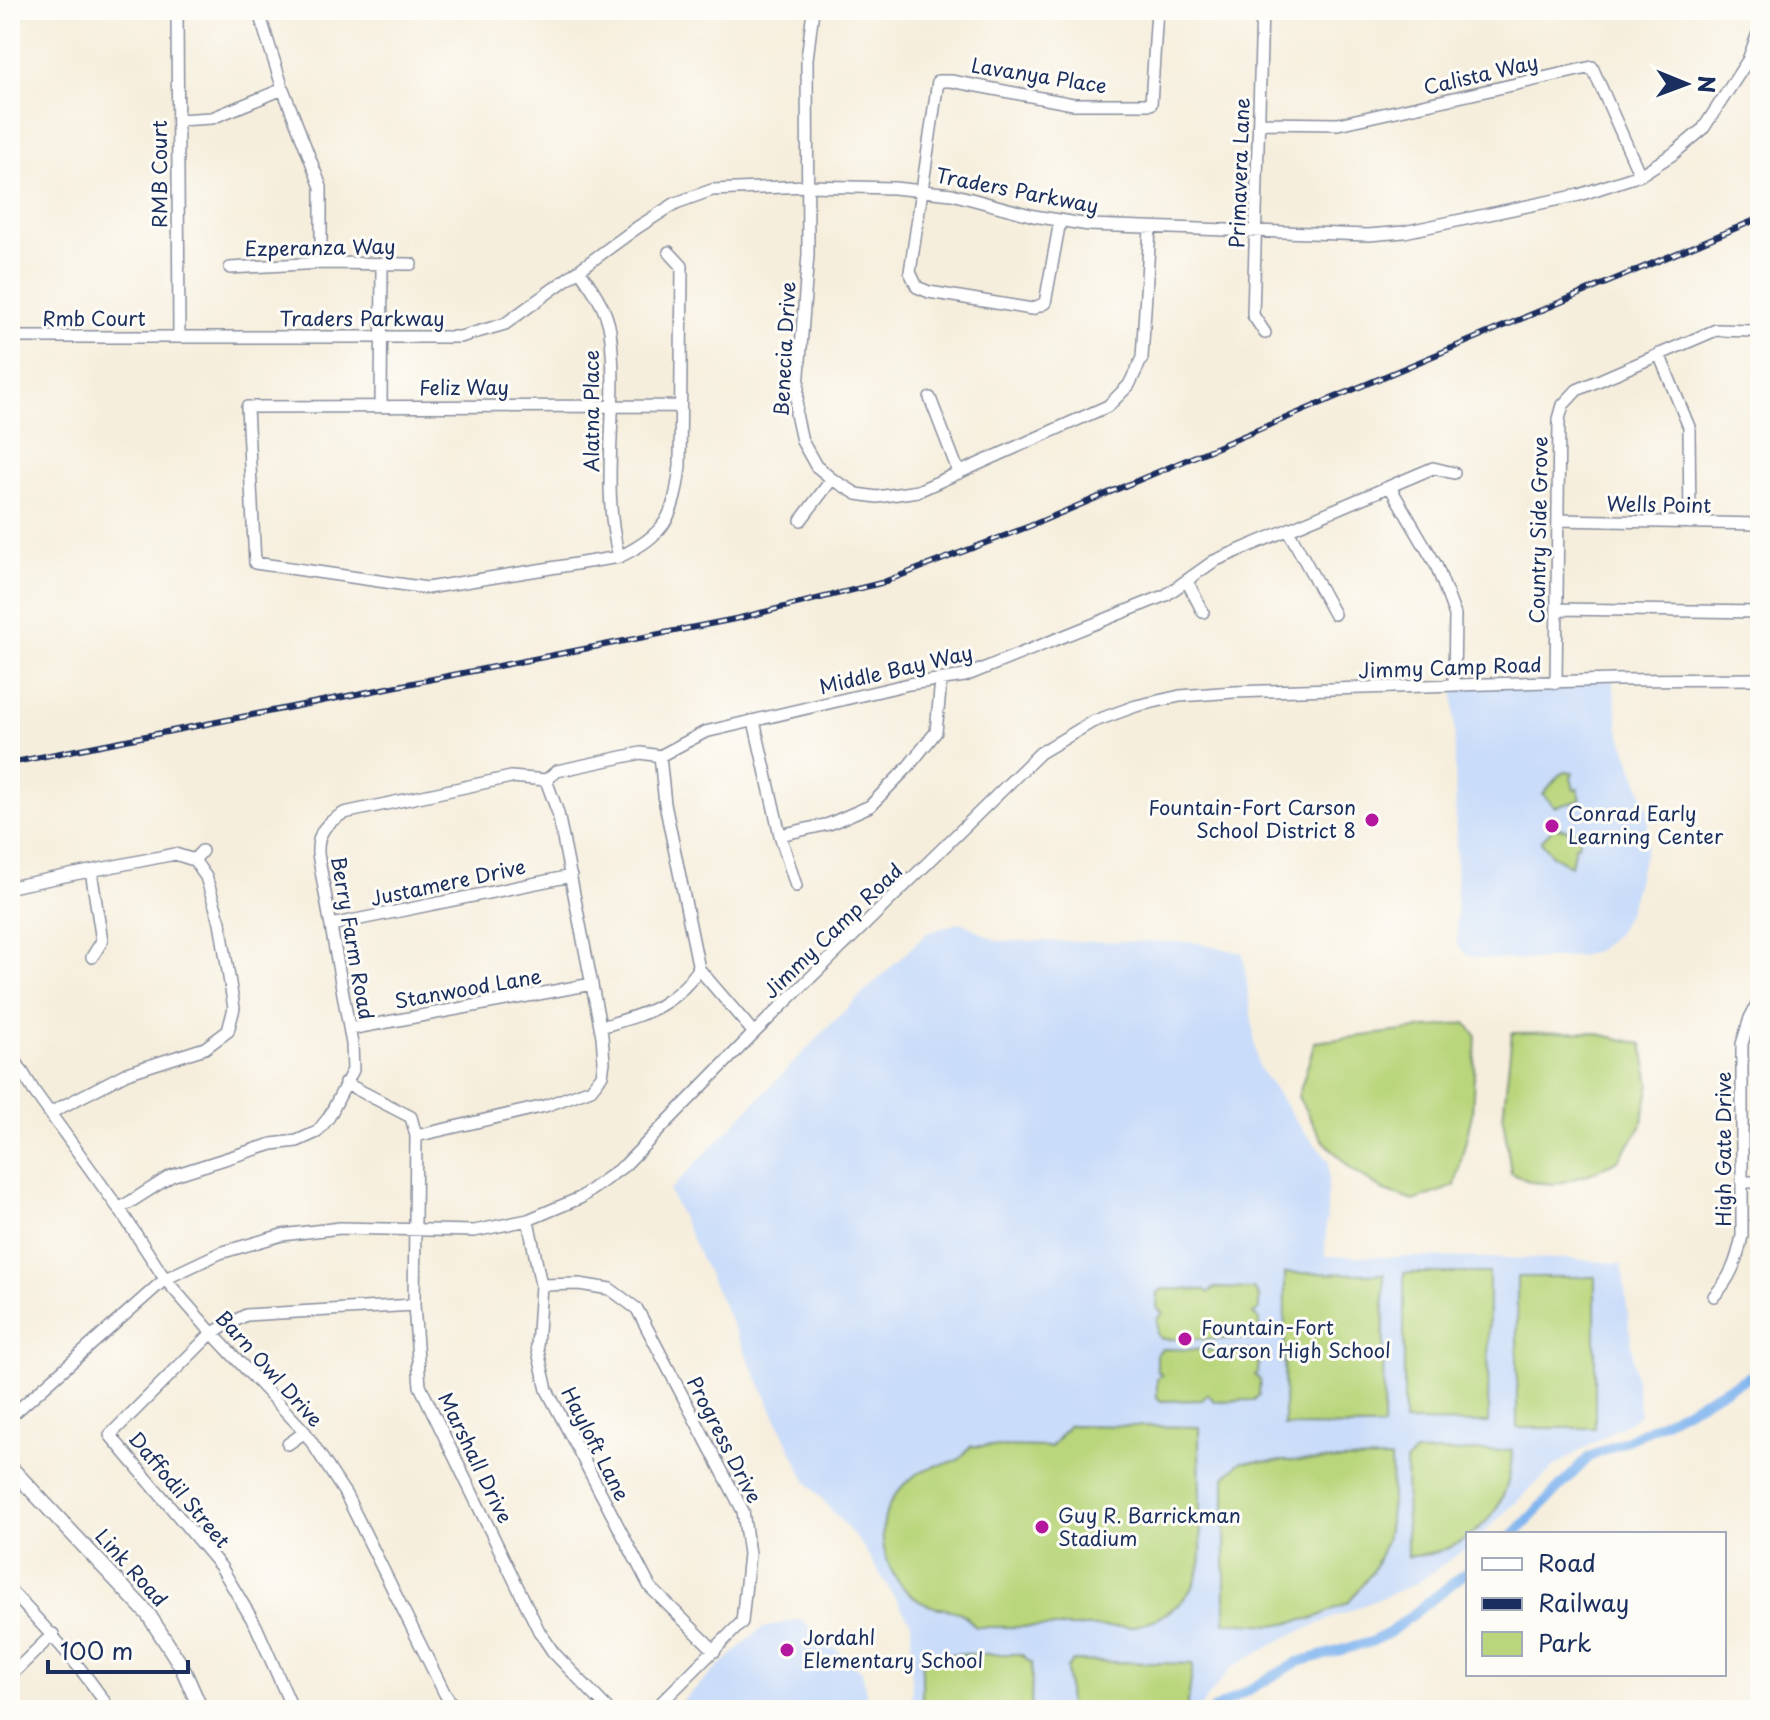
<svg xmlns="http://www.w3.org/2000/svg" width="1770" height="1720" font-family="'Playpen Sans',sans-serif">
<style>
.built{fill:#c9dcf9}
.green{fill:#b9d67c;stroke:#6a826d;stroke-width:2}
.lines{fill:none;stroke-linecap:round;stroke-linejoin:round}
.canal{stroke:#81b5ef;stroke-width:10}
.minor-casing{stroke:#888e9d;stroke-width:14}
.major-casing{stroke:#888e9d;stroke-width:17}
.minor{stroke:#fff;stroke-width:11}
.major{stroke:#fff;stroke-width:14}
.rail-casing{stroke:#1b2f5e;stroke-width:6}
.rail{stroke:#fdfcf7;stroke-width:3;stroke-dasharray:9;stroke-linecap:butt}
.poi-dot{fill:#b5179e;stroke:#fdfcf7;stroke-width:3}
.labels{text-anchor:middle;stroke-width:6;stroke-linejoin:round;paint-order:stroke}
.street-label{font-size:20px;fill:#1b2f5e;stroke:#fdfcf7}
.poi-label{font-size:20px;fill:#1b2f5e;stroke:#fdfcf7;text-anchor:start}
</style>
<rect width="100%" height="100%" fill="#fdfcf7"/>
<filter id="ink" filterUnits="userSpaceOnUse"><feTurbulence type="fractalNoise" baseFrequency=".0125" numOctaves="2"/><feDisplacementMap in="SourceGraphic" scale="16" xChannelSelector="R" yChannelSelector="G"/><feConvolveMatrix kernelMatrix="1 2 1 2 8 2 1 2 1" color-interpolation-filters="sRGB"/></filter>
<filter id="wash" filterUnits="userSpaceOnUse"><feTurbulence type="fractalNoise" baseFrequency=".006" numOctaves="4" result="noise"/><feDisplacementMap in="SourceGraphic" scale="32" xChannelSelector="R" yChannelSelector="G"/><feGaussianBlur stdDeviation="1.8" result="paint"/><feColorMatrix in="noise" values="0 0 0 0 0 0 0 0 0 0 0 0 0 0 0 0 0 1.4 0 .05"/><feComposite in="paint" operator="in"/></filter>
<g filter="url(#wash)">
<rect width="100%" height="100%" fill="#f6eedc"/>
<path class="built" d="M1613,680L1619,729L1648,809V842L1629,910L1617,933L1598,950L1580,956L1530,960L1481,959L1467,955L1457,945L1454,685Z
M961,922L997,941L1193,942L1243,953L1258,1066L1300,1126L1329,1161L1325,1256L1575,1259L1622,1264L1640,1415L1555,1466L1482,1534H1468V1547L1417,1583L1287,1637L1231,1668L1198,1710H912L911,1623L861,1544L806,1481L669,1191L838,1017L927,933Z
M800,1619L862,1671L869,1710H672L760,1629Z"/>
<path class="green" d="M1565,772L1573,773L1571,778L1574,790L1578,789L1581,800L1555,807L1543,794L1559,775Z
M1554,827L1581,833L1578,845H1575L1571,866L1553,856L1541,841Z
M1466,1023L1476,1035L1472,1114L1455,1186L1414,1201L1384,1191L1350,1168L1322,1139L1298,1097L1315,1042Z
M1590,1032L1642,1044L1650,1084L1641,1127L1618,1160L1589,1174L1556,1184L1531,1182L1511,1173L1503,1117L1512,1033Z
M1285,1273L1384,1274L1383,1427L1284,1426Z
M1404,1273H1489L1488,1423L1404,1422Z
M1517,1277H1595V1428H1517Z
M1214,1288L1254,1289L1259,1296V1310L1253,1314L1260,1320L1259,1335L1255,1339H1162L1157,1335V1319L1163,1313L1157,1308L1158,1293L1162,1289L1205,1290L1209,1293Z
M1162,1349L1254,1351L1259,1356L1258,1373L1255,1375L1260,1381L1259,1395L1254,1400L1214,1401L1208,1394L1202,1400L1161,1401L1157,1397V1378L1162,1375L1157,1370V1354Z
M1069,1425L1199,1427C1199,1457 1200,1486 1200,1515C1200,1530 1203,1549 1200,1565C1194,1600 1164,1620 1131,1627H976C972,1624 967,1616 963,1614C952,1608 935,1610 921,1602C883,1580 869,1525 899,1490C908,1479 921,1470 935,1466C942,1464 952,1464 958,1460C963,1457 967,1450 971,1446L1051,1447Z
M1512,1450C1511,1500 1489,1530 1444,1550C1433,1555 1418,1555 1407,1557L1406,1462L1415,1453Z
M1391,1459L1392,1503L1386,1541L1372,1572L1349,1602L1315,1618L1274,1625L1225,1622V1477L1240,1462Z
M933,1654H1021L1032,1664L1031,1710H922V1665Z
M1073,1661L1193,1664L1187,1709L1069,1710L1067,1668Z"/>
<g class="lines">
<path class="canal" d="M1514,1534L1589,1457L1634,1437L1760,1371
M1213,1710L1298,1662L1371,1642L1389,1633L1468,1571"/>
</g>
</g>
<g filter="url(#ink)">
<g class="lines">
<g class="minor-casing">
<path id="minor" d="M177,10L179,337
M258,10L283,89L321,187V263
M813,10L807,59L808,254L796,414L802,441L816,466L832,479L857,494L877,497L918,491L1108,406L1129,385L1142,358L1150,229
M1262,10L1253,315L1265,333
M178,120L212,118L283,89
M1260,123L1338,124L1592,67L1640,175
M1060,221L1045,303L1032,309L929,292L917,287L910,272L938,81H951L1073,104H1151L1157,10
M669,252L682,266L680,466C674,517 666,534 619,557L427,588L255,563L247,407L680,406
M230,268L321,263L411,264
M580,271C592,288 607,309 610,331C620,406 599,483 619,557
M10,337H460L505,324L638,227L676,203L712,190L808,186L894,188L952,194L1034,216L1089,225L1368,235L1404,232L1579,195L1640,175L1673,154L1703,129L1748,60L1760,28
M1659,354L1689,427L1690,523
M930,398L959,473
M381,406L382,265
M1390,487L1436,565L1455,615L1454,685
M801,520L832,479
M1558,520L1760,524
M1288,530L1334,614
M1187,581L1203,612
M1557,609L1760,612
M1556,683L1559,419L1563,405L1577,390L1716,330L1752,331L1760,337
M754,721L780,835L796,886
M546,780L557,771L641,753L660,756
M780,835L829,824L870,806L907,768L936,732L941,680
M194,860L202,851
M91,871L102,941L92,957
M10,887L175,854L194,860L206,877L220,922L234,1008L228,1031L205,1048L127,1073L50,1113
M331,925L571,876
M601,1027C644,1014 672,1008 699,969
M350,1029L592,984
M754,1033L699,969L665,804L660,756L705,732L909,684L965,676L1166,595L1214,561L1433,468L1454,473
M10,1052L34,1091L124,1216L165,1279L212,1333L305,1432L346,1495L445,1694L456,1710
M345,1083L411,1117L416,1136L414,1305L420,1386L539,1631L553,1652L609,1710
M1743,1182H1760
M119,1209L171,1176L272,1144L297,1141L317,1132L329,1117L353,1070L352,1044L318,854C317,832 326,823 344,813L511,777L546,780L558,813L602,1036L604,1062L602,1075L591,1089L545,1106L416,1136
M528,1220L541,1285L537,1347L547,1390L650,1587L715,1651
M541,1285L579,1284L610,1289L637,1309L743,1511L749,1554L742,1622L654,1710
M1714,1296C1731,1278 1737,1260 1742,1236V1044L1750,1018L1760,999
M10,1417L165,1279L220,1253L282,1235L340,1228L474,1231L528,1220L580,1198L625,1165L754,1033L1040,753L1092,722L1136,706L1180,696L1234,692L1613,680L1760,679
M288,1444L305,1432
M10,1590C46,1629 81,1665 110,1710
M10,1676L53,1634
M293,1710L256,1626L221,1567L110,1435L212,1333L246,1315L414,1305"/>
</g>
<g class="major-casing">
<path id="major" d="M10,1467L148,1614L182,1667L201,1710"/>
</g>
<use href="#minor" class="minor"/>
<use href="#major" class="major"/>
<g class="rail-casing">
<path id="rail" d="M10,763L740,618L881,583L1030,526L1760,218"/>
</g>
<use href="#rail" class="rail"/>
</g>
</g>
<g class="poi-dot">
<circle cx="1372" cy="820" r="8"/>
<circle cx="1552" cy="826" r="8"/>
<circle cx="1185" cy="1339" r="8"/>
<circle cx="1042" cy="1527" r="8"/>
<circle cx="787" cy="1650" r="8"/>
</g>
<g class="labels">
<g class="street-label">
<text transform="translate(1481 75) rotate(-13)" y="7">Calista Way</text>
<text transform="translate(1039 76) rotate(9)" y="7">Lavanya Place</text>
<text transform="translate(1240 173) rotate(-88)" y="7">Primavera Lane</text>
<text transform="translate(160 174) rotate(-90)" y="7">RMB Court</text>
<text transform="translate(1017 191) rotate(11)" y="7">Traders Parkway</text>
<text transform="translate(320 248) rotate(-1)" y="7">Ezperanza Way</text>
<text x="94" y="326">Rmb Court</text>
<text x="362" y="326">Traders Parkway</text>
<text transform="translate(785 349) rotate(-87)" y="7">Benecia Drive</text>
<text x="464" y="395">Feliz Way</text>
<text transform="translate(592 411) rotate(-90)" y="7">Alatna Place</text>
<text transform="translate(1659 505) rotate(1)" y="7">Wells Point</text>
<text transform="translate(1539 530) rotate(-89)" y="7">Country Side Grove</text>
<text transform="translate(1450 668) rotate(-2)" y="7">Jimmy Camp Road</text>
<text transform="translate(896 670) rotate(-13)" y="7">Middle Bay Way</text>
<text transform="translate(448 883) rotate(-12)" y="7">Justamere Drive</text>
<text transform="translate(833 931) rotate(-44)" y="7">Jimmy Camp Road</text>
<text transform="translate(352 938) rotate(80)" y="7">Berry Farm Road</text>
<text transform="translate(468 989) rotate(-10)" y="7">Stanwood Lane</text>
<text transform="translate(1724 1149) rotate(-90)" y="7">High Gate Drive</text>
<text transform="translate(269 1369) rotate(48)" y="7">Barn Owl Drive</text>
<text transform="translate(724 1440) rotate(63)" y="7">Progress Drive</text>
<text transform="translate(595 1444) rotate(63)" y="7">Hayloft Lane</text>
<text transform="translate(475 1458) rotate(64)" y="7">Marshall Drive</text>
<text transform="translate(179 1490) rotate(50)" y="7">Daffodil Street</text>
<text transform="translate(131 1568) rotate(48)" y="7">Link Road</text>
</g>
<g class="poi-label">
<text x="1356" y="815" text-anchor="end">Fountain-Fort Carson<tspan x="1356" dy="23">School District 8</tspan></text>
<text x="1568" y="821">Conrad Early<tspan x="1568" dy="23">Learning Center</tspan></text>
<text x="1201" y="1335">Fountain-Fort<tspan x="1201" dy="23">Carson High School</tspan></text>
<text x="1058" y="1523">Guy R. Barrickman<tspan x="1058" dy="23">Stadium</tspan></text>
<text x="803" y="1645">Jordahl<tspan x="803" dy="23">Elementary School</tspan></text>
</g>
</g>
<rect width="1770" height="1720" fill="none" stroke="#fdfcf7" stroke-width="40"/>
<rect x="1466" y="1532" width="260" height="144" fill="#fdfcf7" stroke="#a3aaba" stroke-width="2"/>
<rect x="1482" y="1558" width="40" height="12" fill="#ffffff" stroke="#a3aaba" stroke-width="2"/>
<text x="1538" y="1572" font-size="24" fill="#1b2f5e">Road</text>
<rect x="1482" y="1598" width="40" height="12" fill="#1b2f5e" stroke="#a3aaba" stroke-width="2"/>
<text x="1538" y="1612" font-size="24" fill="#1b2f5e">Railway</text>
<rect x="1482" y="1632" width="40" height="24" fill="#b9d67c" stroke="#a3aaba" stroke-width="2"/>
<text x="1538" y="1652" font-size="24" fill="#1b2f5e">Park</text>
<g transform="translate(1686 84) rotate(91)" stroke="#fdfcf7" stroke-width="6" paint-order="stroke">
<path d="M0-6L14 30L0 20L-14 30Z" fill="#1b2f5e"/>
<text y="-12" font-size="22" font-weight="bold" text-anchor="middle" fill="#1b2f5e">N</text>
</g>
<path d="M48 1660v12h140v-12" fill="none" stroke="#1b2f5e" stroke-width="4"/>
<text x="60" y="1660" font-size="24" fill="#1b2f5e" stroke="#fdfcf7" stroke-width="6" paint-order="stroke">100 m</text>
</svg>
